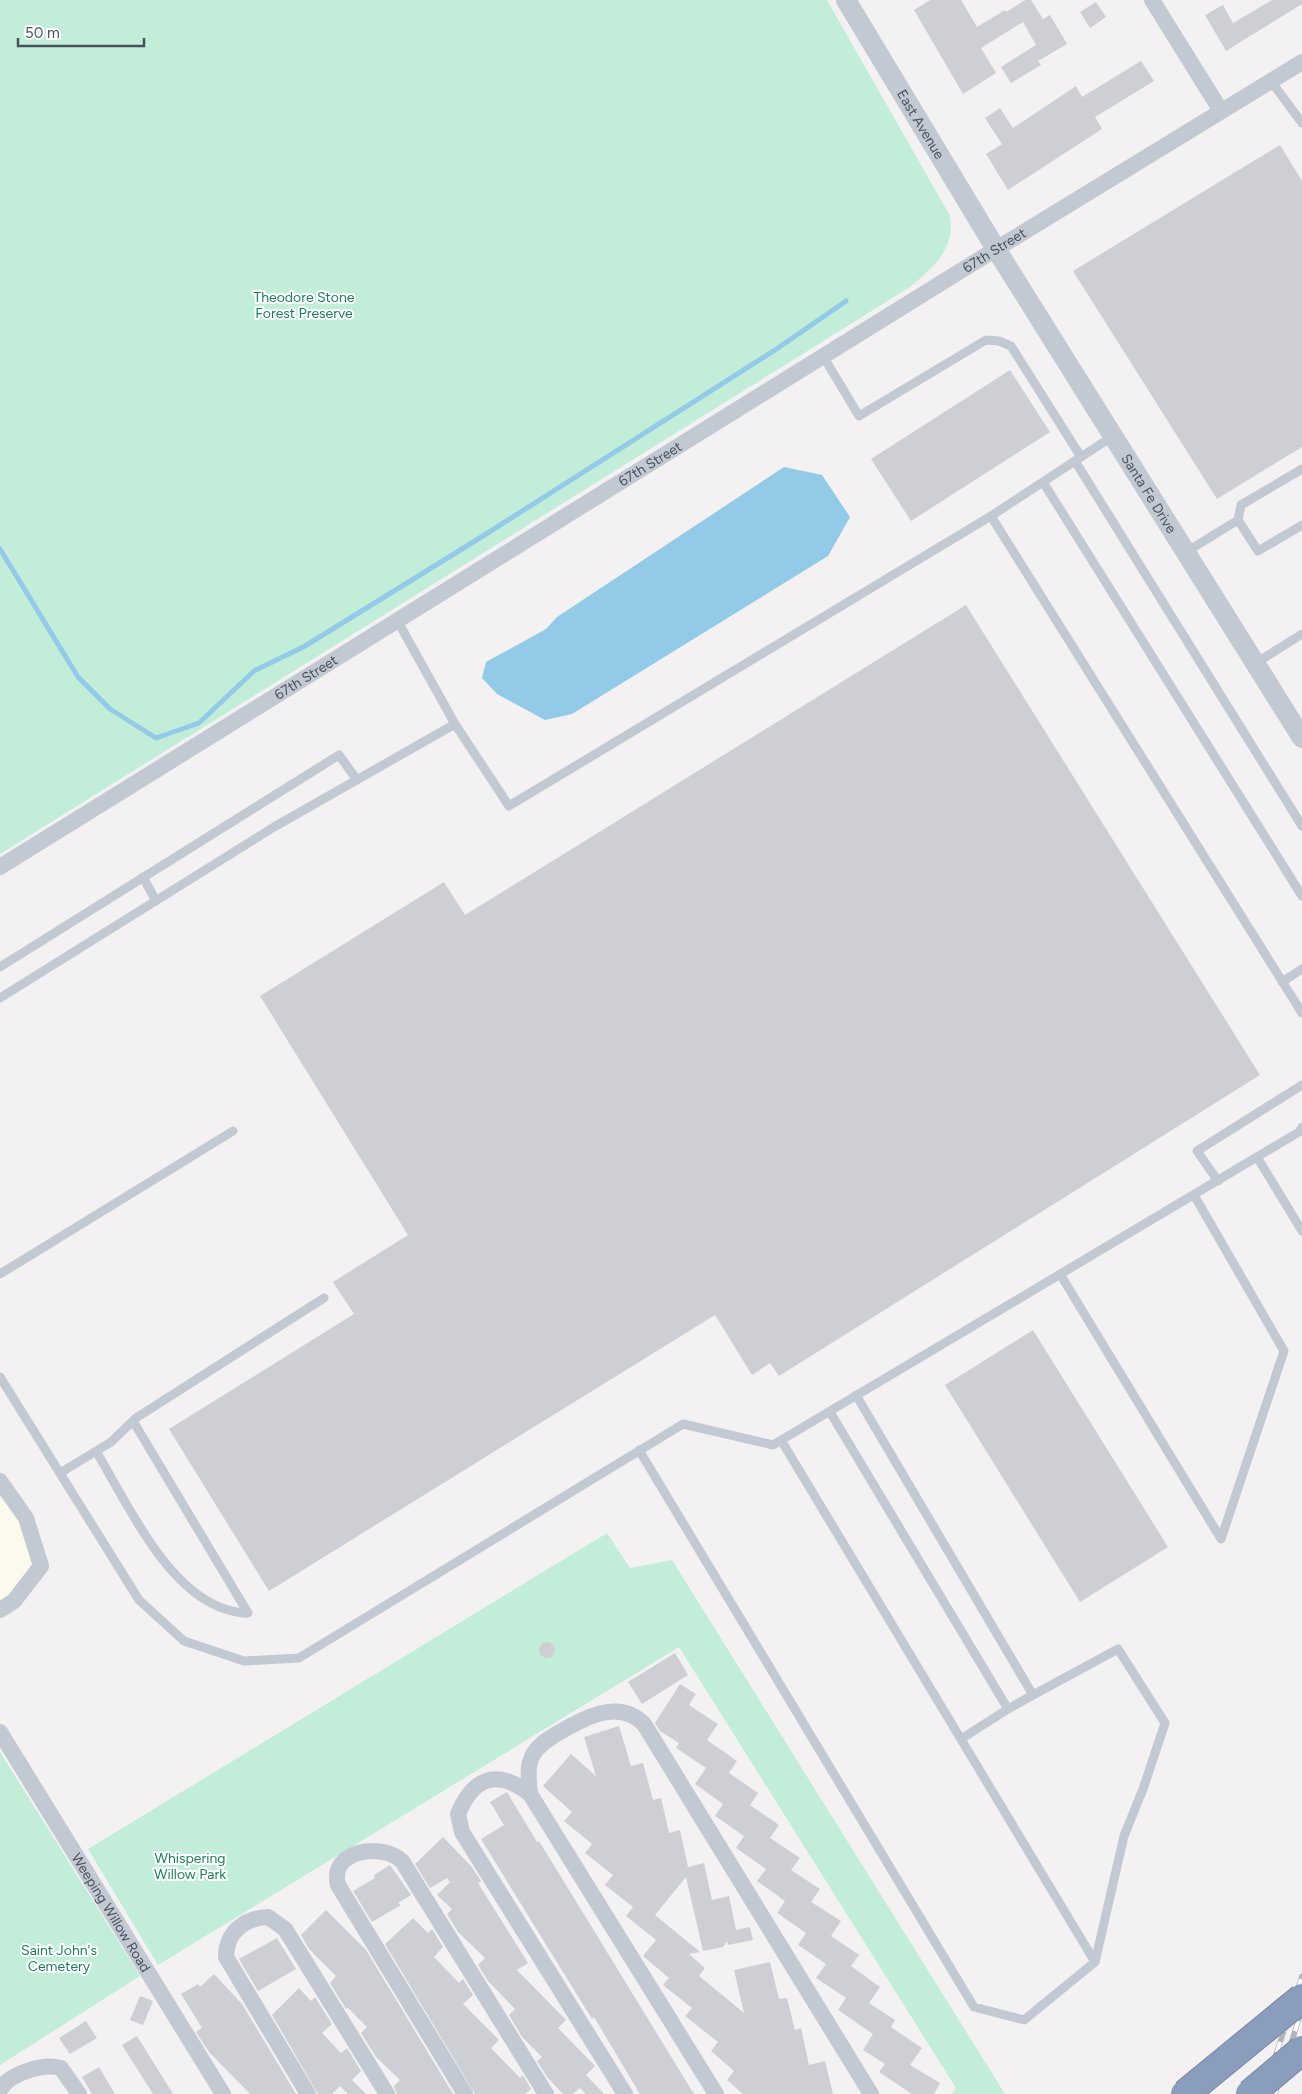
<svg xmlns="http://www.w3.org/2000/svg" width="1302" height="2094" font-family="Figtree,sans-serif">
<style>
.commercial{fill:#fcf9ed}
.green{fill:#c2eed9}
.water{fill:#92cae8}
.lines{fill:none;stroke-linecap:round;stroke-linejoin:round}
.stream{stroke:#92cae8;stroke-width:5}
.building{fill:#cecfd5}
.service{stroke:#c2c9d2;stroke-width:9}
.minor{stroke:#c2c9d2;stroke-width:16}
.tertiary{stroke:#c2c9d2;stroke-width:20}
.rail-casing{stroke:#b3b5bb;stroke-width:5.5}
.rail{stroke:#fff;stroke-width:4;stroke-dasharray:11;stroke-linecap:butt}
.motorway-bridge-casing{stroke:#7788a9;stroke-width:30;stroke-linecap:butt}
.motorway-bridge{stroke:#8b9dbd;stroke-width:28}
.labels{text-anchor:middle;stroke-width:4;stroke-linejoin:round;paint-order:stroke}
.street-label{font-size:14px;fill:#4a515e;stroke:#fff}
.park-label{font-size:14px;fill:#1c7d5a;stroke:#fff}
</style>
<rect width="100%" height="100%" fill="#f3f1f1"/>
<path class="commercial" d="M0,1484L21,1518L33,1566L8,1598L0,1603Z"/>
<path class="green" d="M0,0H827L950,216C956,248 933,268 910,287L0,854Z
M607,1533L630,1568L672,1560L1005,2094H952L956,2088L679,1647L158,1965L88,1849Z
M0,1752L140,1976L0,2065Z"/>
<path class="water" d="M784,467L822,475L850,517L828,556L572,714L545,720L497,694L482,678L486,662L546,629L557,617Z"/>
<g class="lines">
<path class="stream" d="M0,549L78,677L110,709L156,738L199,723L254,671L305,646L483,536L778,348L846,301"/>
</g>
<path class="building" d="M930,0H961L977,27L1005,10L1006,12L1025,0H1031L1043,19L1050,15L1067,44L1038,61L1041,65L1011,83L1001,67L1036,45L1023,22L981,48L996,73L963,94L914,10Z
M1272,0H1302V4L1226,51L1205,15L1223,5L1233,23Z
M1096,2L1106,17L1090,28L1080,12Z
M1141,61L1154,81L1095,117L1102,129L1008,190L986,154L1002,144L985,118L1000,108L1013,128L1076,86L1082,97Z
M1280,145L1302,181V447L1217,499L1073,271Z
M1010,370L1050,432L911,521L871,459Z
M966,605L1260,1075L779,1376L770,1363L752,1375L715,1315L269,1591L169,1429L354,1314L333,1282L408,1235L260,996L444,882L465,915Z
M1033,1330L1168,1547L1080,1602L945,1385Z
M539 1650a8 8 0 1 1 16 0a8 8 0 1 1-16 0Z
M675,1653L688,1675L642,1704L628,1682Z
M680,1684L696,1694L689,1705L718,1724L707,1740L737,1761L729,1773L758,1793L750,1805L779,1825L770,1838L800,1858L791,1870L820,1889L811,1902L841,1921L831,1936L859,1955L851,1966L880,1987L869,2003L895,2020L891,2027L922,2048L910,2065L940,2083L934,2094H912L879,2072L885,2064L863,2050L873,2034L838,2010L846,1998L816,1978L826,1964L798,1945L806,1933L777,1913L785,1901L757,1881L766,1869L736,1848L744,1836L715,1816L723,1804L695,1784L706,1768L676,1748L679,1743L660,1731L655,1723Z
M619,1726L631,1766L643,1763L653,1800L661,1798L669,1833L680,1830L688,1867L704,1863L712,1900L729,1896L736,1930L750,1927L753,1940L728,1945L727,1941L723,1947L703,1951L686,1877L655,1915L700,1952L689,1954L705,1968L699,1976L744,2013L734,1970L770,1962L779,1999L787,1998L795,2030L801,2028L809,2065L825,2061L833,2094H743L727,2080L734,2071L711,2051L718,2042L685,2016L692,2008L663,1985L669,1978L643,1956L656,1940L626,1916L633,1907L605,1885L613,1875L585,1853L592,1844L564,1821L572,1812L543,1786L571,1754L596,1776L584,1737Z
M507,1792L537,1842L539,1841L694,2094H640L594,2017L592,2019L500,1870L481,1839L504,1825L490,1802Z
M443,1837L471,1866L481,1881L478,1883L528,1963L517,1970L566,2020L558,2028L595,2066L586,2075L604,2094H586L580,2088L573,2094H563L548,2078L537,2061L542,2057L522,2037L509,2015L515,2009L488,1981L478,1965L485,1958L458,1932L447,1914L452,1909L437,1895L450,1882L447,1878L430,1888L415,1864Z
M390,1865L411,1895L398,1903L401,1905L372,1922L353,1891L375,1878L374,1875Z
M326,1910L366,1950L453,2094H397L394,2086L400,2080L376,2057L361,2033L367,2027L348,2008L346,2009L330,1983L336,1976L309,1949L301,1935Z
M413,1918L428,1933L432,1929L443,1947L434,1957L459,1983L463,1979L473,1995L463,2004L499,2040L491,2048L520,2078L523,2075L531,2089L525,2094H475L385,1944Z
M277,1938L296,1969L258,1991L239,1959Z
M214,1974L242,2004L296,2094H250L209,2052L196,2032L202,2028L181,1994L198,1984L200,1987Z
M299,1988L311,2001L315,1997L332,2024L322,2033L341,2053L347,2048L361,2071L352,2080L366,2094H348L340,2086L332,2094H318L272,2015Z
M140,1996L153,2001L143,2025L130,2020Z
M86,2021L97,2038L70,2054L59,2038Z
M137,2036L173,2094H153L122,2045Z
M99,2067L115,2094H92L82,2077Z"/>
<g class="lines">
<path class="service" d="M1271,81L1302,123
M823,356L859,416L986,340L999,341L1011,346L1081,457
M1113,436L991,516L1302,1013
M1075,461L1302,826
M1043,482L1302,896
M1238,520L1241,505L1302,469
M1186,552L1238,520L1258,551L1302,525
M1256,663L1302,634
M455,724L509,806L991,516
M143,877L156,901
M0,967L339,755L357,780
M1282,982L1302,969
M0,998L274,827L455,724L397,620
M1257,1157L1302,1231
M1218,1181L1197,1151L1302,1085
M0,1274L233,1131
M1060,1274L1221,1539L1284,1351L1194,1195
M0,1377L139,1600L184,1641L244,1661L299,1658L683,1424L773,1445L1299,1132L1302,1127
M830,1412L1008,1709L1033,1695L856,1395
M639,1450L974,2007L1024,2020L1095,1962L781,1440
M96,1451C127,1503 166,1590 225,1609C233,1611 240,1614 248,1613L133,1421
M60,1473L111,1442L136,1418L324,1298
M1033,1695L1118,1649L1165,1723L1143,1789L1124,1836L1095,1962
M961,1739L1008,1709"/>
<g class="minor">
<path d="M1152,0L1221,111"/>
<path id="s1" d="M0,867L996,249L1302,62"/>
<path d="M0,1481L26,1518L41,1566L14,1601L0,1610"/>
<path id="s2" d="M0,1732L223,2094"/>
<path d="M530,1794L716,2094"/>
<path d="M0,2090C9,2073 44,2063 61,2068L79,2094"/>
<path d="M308,2094L226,1957C226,1932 245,1918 268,1917L285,1929L387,2094"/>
<path d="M465,2094L338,1885C329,1850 382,1842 402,1861L546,2094"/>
<path d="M625,2094L462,1832L458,1814C474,1776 498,1769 530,1794C529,1781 526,1765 534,1753C541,1742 556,1734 567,1728C592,1714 621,1701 644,1724L871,2094"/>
</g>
<path class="tertiary" id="s3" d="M846,0L996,249L1302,738"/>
<g class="rail-casing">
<path id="rail" d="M1263,2094L1302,1976
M1275,2094L1302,2009"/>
</g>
<use href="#rail" class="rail"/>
<g class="motorway-bridge-casing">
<path id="motorway-bridge" d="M1185,2094L1302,1998
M1250,2094L1302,2050"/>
</g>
<use href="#motorway-bridge" class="motorway-bridge"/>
</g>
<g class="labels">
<g class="street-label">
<text dy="5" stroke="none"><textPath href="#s3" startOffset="145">East Avenue</textPath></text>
<text dy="5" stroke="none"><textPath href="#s1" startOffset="1170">67th Street</textPath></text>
<text dy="5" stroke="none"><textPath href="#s1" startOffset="765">67th Street</textPath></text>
<text dy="5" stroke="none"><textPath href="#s3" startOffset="579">Santa Fe Drive</textPath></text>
<text dy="5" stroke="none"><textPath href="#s1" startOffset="360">67th Street</textPath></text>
<text dy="5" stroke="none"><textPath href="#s2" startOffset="212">Weeping Willow Road</textPath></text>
</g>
<g class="park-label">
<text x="304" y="302">Theodore Stone<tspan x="304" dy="16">Forest Preserve</tspan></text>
<text x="190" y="1863">Whispering<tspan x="190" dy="16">Willow Park</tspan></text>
<text x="59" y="1955">Saint John's<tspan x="59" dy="16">Cemetery</tspan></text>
</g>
</g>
<path d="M18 38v8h126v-8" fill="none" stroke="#4a515e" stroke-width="2.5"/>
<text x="25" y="38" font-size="15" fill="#4a515e" stroke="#ffffff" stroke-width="4" paint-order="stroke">50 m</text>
</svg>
